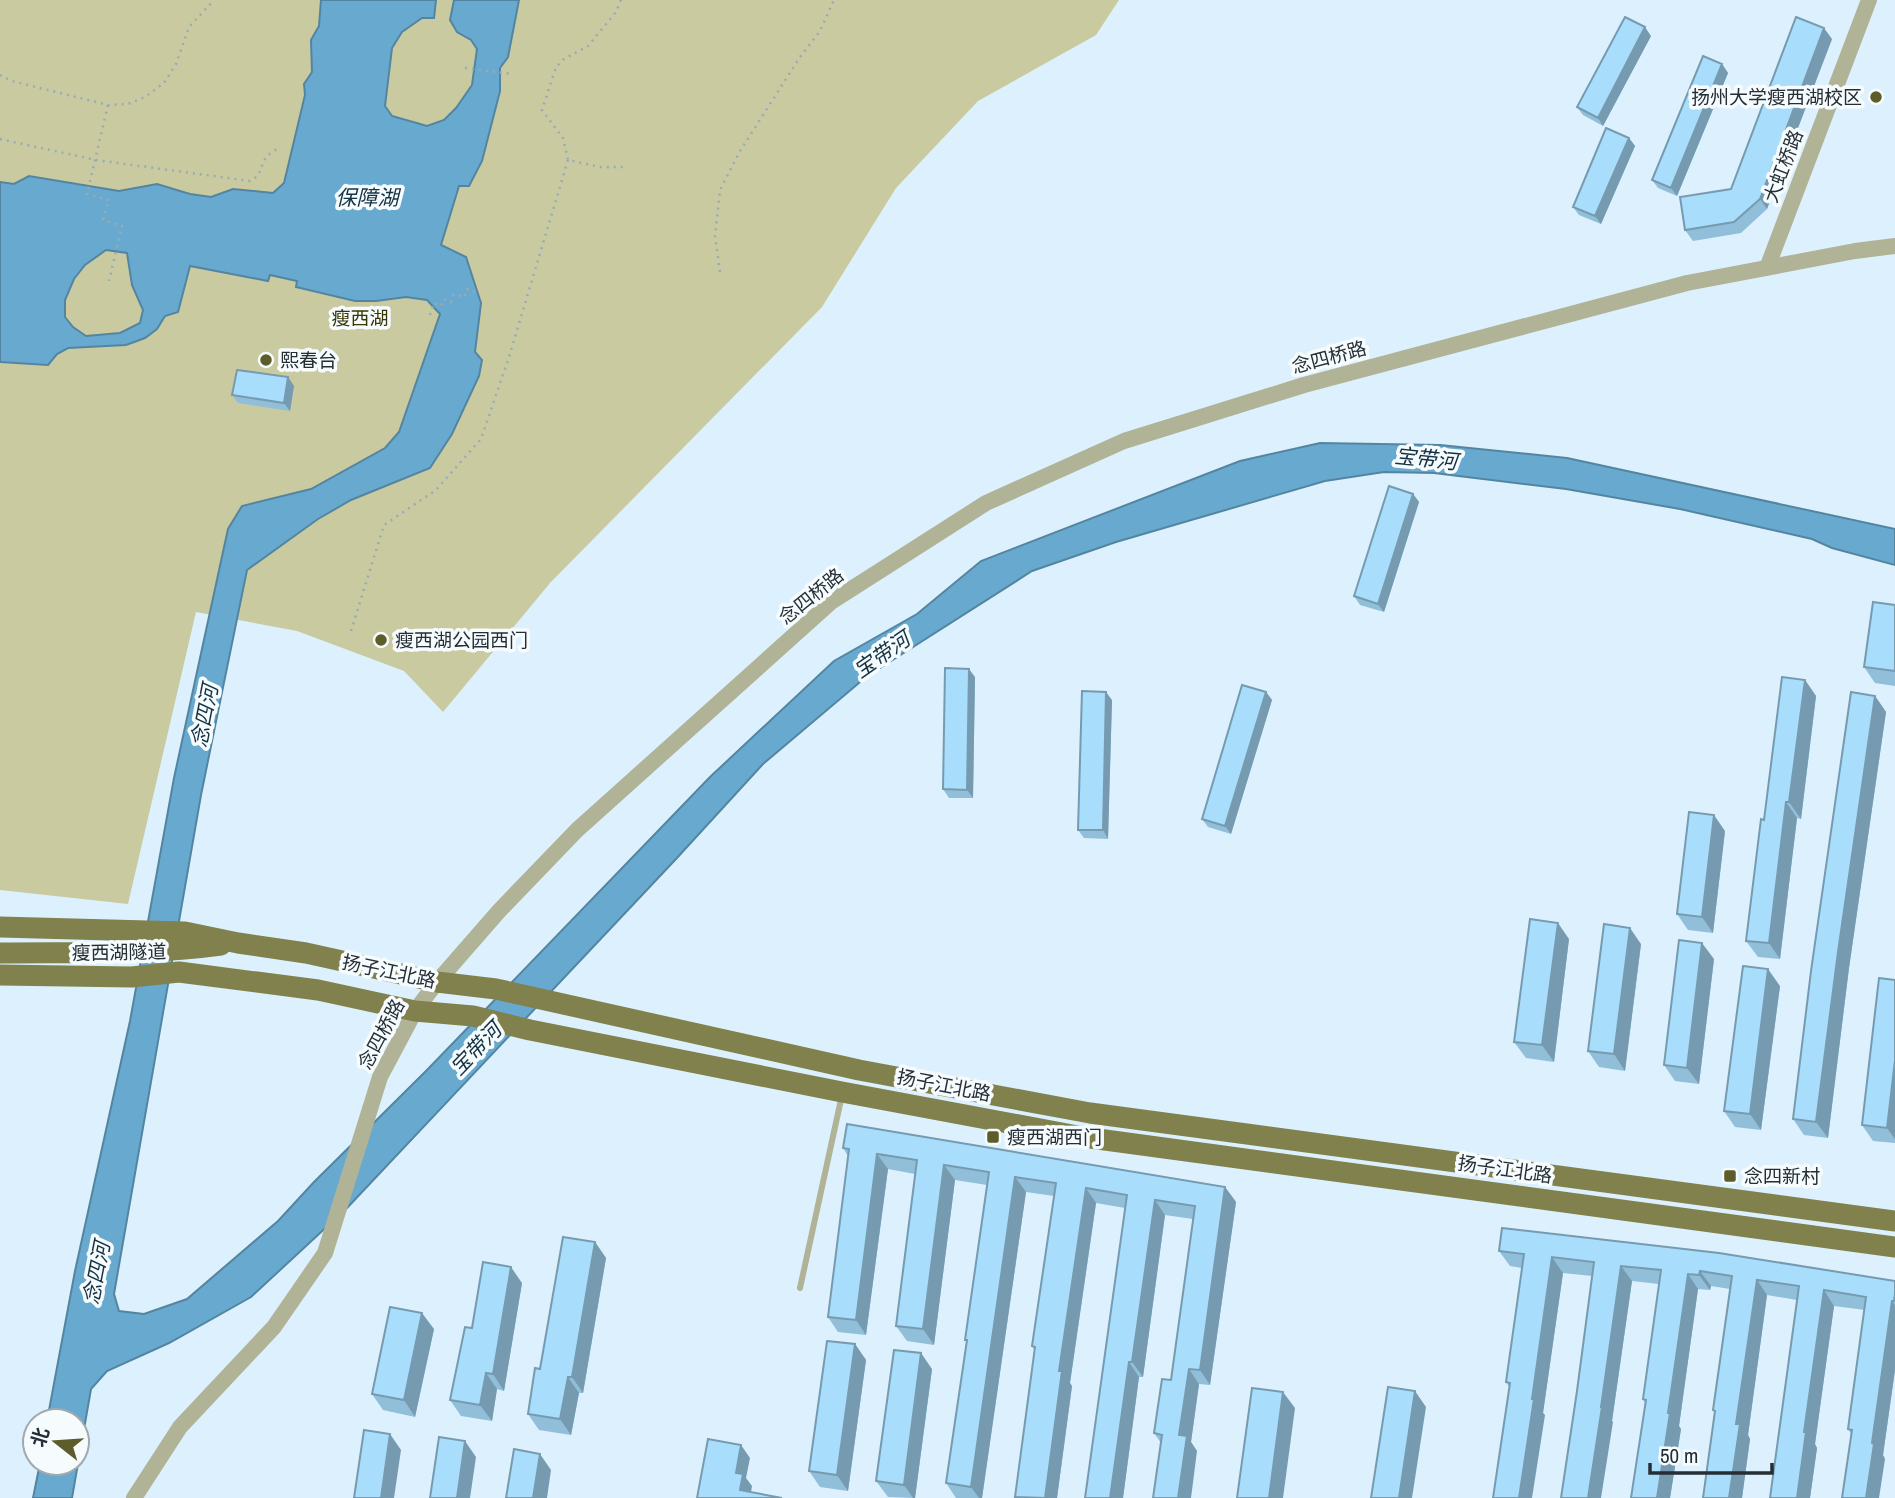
<svg xmlns="http://www.w3.org/2000/svg" width="1895" height="1498" font-family="'Archivo Narrow','Noto Sans SC',sans-serif">
<style>
.green{fill:#c9caa0}
.water{fill:#68aacf;stroke:#5485a0;stroke-width:2;fill-rule:evenodd}
.lines{fill:none;stroke-linecap:round;stroke-linejoin:round}
.path{stroke:#9aabb5;stroke-width:2.5;stroke-dasharray:2 5;stroke-linecap:butt}
.service{stroke:#b1b397;stroke-width:6}
.tertiary{stroke:#b1b397;stroke-width:16}
.primary{stroke:#80814c;stroke-width:21}
.wall{fill:#91bed9}
.shaded-wall{fill:#769bb0}
.building{fill:#a9ddfc;stroke:#769bb0;stroke-width:2}
.poi-dot{fill:#5c5d2a;stroke:#f6fbfe;stroke-width:2.5}
.labels{text-anchor:middle;stroke-width:7;stroke-linejoin:round;paint-order:stroke}
.poi-label{font-size:19px;fill:#252e34;stroke:#f6fbfe;text-anchor:start}
.street-label{font-size:19px;fill:#252e34;stroke:#f6fbfe}
.park-label{font-size:19px;fill:#373701;stroke:#f6fbfe}
.water-label{font-size:21px;font-style:italic;fill:#143242;stroke:#f6fbfe}
</style>
<rect width="100%" height="100%" fill="#dcf1fd"/>
<path class="green" d="M0,0H1119L1096,35L978,101L896,188L822,307L550,583L443,712L404,671L297,631L196,612L128,904L0,890Z"/>
<path class="water" d="M321,0H436L434,18H422L402,32L392,48L385,106L392,116L427,126L444,120L456,108L472,85L477,49L471,40L457,32L450,20L454,0H519L508,57L500,68V91L482,161L469,186H459L441,245L466,257L481,303L475,352L482,360L479,376L452,434L430,468L351,500L318,519L247,570L201,795L114,1294L119,1311L144,1314L187,1299L278,1221L314,1182L426,1071L710,777L834,661L917,614L981,561L1240,461L1320,443L1440,445L1567,458L1895,529V565L1832,548L1812,539L1680,509L1566,489L1434,473L1384,472L1325,481L1116,542L1032,571L866,677L763,764L676,859L347,1208L251,1297L169,1343L107,1371L91,1389L72,1498H33L40,1463H77V1421H47L75,1271L130,1021L174,778L228,529L242,506L311,489L385,448L399,432L440,314L427,300L406,297L376,301H355L296,287L297,281L270,275L268,281L190,266L178,312L165,316L157,329L145,338L126,345L68,348L57,354L48,365L0,362V182L14,184L29,176L119,191L157,184L190,194L211,197L233,189L273,193L284,183L305,95L304,84L312,72L311,40L319,26ZM106,250L127,253L132,285L143,310L140,323L120,333L86,336L73,327L65,317V300L74,279L85,265Z"/>
<g class="lines">
<path class="path" d="M621,0L616,12L588,46L564,59L556,67L542,110L563,138L568,160L600,167H623
M465,68L512,74
M0,75L12,81L108,105L128,104L145,97L164,83L176,64L189,27L214,0
M108,105L87,194L109,200L103,220L122,226L109,281
M0,139L96,160L250,181C262,176 260,165 267,156C268,155 276,149 277,149
M720,272L715,236L720,190L740,151L800,57L820,31L834,0
M430,315L434,303L441,306L444,299L451,302L454,294L464,297L467,289L475,292
M351,631L384,525L436,490L481,439L509,357L568,160"/>
<path class="service" d="M800,1288L842,1095"/>
<path class="tertiary" d="M1767,268L1869,0
M134,1498L180,1427L274,1327L325,1253L380,1077L415,1011L437,982L499,911L577,830L831,602L986,503L1124,441L1304,385L1687,283L1855,251L1895,246"/>
<path class="primary" d="M0,927L185,932L238,943L306,953L437,982L496,989L859,1070L1090,1113L1895,1221
M0,953C74,952 148,955 221,945
M0,975L132,977L179,972L318,990L415,1011L473,1016L530,1030L842,1092L1083,1137L1895,1247"/>
</g>
<path class="wall" d="M1651,36L1603,126L1583,115L1577,107Z
M1832,39L1767,209L1741,233L1693,241L1685,230L1731,189Z
M1722,64L1728,73L1677,196L1658,188L1652,180Z
M1629,138L1635,146L1601,224L1579,215L1573,207Z
M288,377L294,386L290,411L238,403L232,395Z
M1413,494L1419,502L1384,612L1360,605L1354,596Z
M1895,605V686L1875,683L1864,667Z
M975,677L973,798H949L943,789Z
M1805,680L1816,696L1801,819L1797,818L1780,959L1758,957L1746,941L1764,820Z
M1266,692L1272,700L1231,834L1208,827L1202,819Z
M1875,696L1886,712L1849,968L1828,1138L1804,1135L1793,1119Z
M1112,700L1108,839L1084,838L1078,830Z
M1725,831L1713,933L1688,930L1677,914Z
M1569,939L1554,1062L1526,1058L1514,1042Z
M1641,944L1625,1071L1599,1067L1588,1051Z
M1714,959L1699,1084L1675,1081L1664,1065Z
M1895,980V1143L1873,1141L1862,1125Z
M1780,986L1761,1130L1735,1127L1724,1111Z
M843,1148L1225,1187L1236,1202L1210,1385L1199,1384L1191,1442L1197,1451L1161,1443L1154,1433L1171,1380L1193,1219L1165,1215L1143,1377H1139L1123,1498L1125,1208L1096,1203L1070,1383L1072,1386L1057,1498H1016L1015,1497L1035,1351L1032,1346L1054,1196L1026,1192L982,1498H956L946,1483L967,1342L965,1340L987,1185L955,1180L934,1345L907,1341L896,1326L915,1174L888,1169L866,1335L838,1332L828,1317L848,1156Z
M595,1242L606,1258L583,1393H579L571,1435L539,1430L528,1414L540,1369Z
M1499,1251L1895,1281V1370L1883,1455L1885,1459L1852,1435L1848,1429L1865,1310L1834,1306L1815,1444L1817,1448L1810,1498L1797,1300L1767,1295L1748,1435L1750,1439L1742,1498H1703L1715,1413L1713,1410L1730,1289L1711,1286L1710,1290L1698,1289L1679,1426L1681,1429L1670,1498H1631L1645,1403L1643,1399L1659,1284L1632,1281L1612,1421L1613,1422L1577,1391L1592,1276L1563,1273L1543,1413L1545,1415L1510,1388L1506,1382L1522,1268L1510,1266Z
M522,1283L504,1391L497,1389L492,1421L461,1416L450,1400L472,1328Z
M434,1329L415,1417L383,1410L372,1394Z
M855,1344L866,1360L848,1491L820,1487L809,1471Z
M932,1369L915,1498L888,1497L876,1481Z"/>
<path class="shaded-wall" d="M1645,27L1651,36L1603,126L1598,118Z
M1824,28L1832,39L1767,209L1760,199Z
M1722,64L1728,73L1677,196L1671,188Z
M1629,138L1635,146L1601,224L1595,216Z
M288,377L294,386L290,411L284,403Z
M1413,494L1419,502L1384,612L1378,604Z
M969,669L975,677L973,798L967,790Z
M1805,680L1816,696L1801,819L1789,802Z
M1106,692L1112,700L1108,839L1103,830Z
M1266,692L1272,700L1231,834L1225,826Z
M1875,696L1886,712L1849,968L1828,1138L1816,1122L1838,952Z
M1786,802L1797,818L1780,959L1769,943Z
M1714,815L1725,831L1713,933L1702,917Z
M1558,923L1569,939L1554,1062L1542,1045Z
M1630,928L1641,944L1625,1071L1614,1054Z
M1702,943L1714,959L1699,1084L1687,1068Z
M1768,969L1780,986L1761,1130L1750,1114Z
M1895,1060V1139L1887,1128Z
M877,1154L888,1169L866,1335L856,1320Z
M944,1165L955,1180L934,1345L923,1329Z
M1015,1177L1026,1192L982,1498H979L971,1487Z
M1225,1187L1236,1202L1210,1385L1200,1370Z
M1086,1188L1096,1203L1070,1383L1072,1386L1057,1498H1045L1059,1371Z
M1155,1200L1165,1215L1143,1377L1132,1362Z
M595,1242L606,1258L583,1393L572,1377Z
M1552,1257L1563,1273L1543,1413L1545,1415L1532,1498H1519Z
M1621,1266L1632,1281L1612,1421L1613,1422L1601,1498H1588Z
M511,1267L522,1283L504,1391L493,1374Z
M1700,1271L1711,1286L1710,1290L1699,1275Z
M1688,1274L1698,1289L1679,1426L1681,1429L1670,1498H1657Z
M1757,1280L1767,1295L1748,1435L1750,1439L1742,1498H1729L1736,1424Z
M1824,1290L1834,1306L1815,1444L1817,1448L1810,1498H1797L1804,1432Z
M1892,1301L1895,1305V1370L1883,1455L1885,1459L1879,1498H1866L1872,1443Z
M422,1313L434,1329L415,1417L404,1400Z
M855,1344L866,1360L848,1491L837,1475Z
M921,1353L932,1369L915,1498H913L904,1485Z
M1129,1362L1139,1377L1123,1498H1110Z
M1189,1369L1199,1384L1191,1442L1197,1451L1191,1498H1178L1179,1435Z
M486,1373L497,1389L492,1421L480,1405Z
M568,1377L579,1393L571,1435L560,1419Z
M1415,1391L1426,1407L1412,1498H1399Z
M1283,1392L1295,1408L1283,1498H1269Z
M390,1434L401,1450L394,1498H381Z
M465,1441L476,1457L470,1498H457Z
M741,1445L750,1458L746,1478L752,1486L750,1498L740,1490L736,1473Z
M540,1454L551,1470L547,1498H533Z"/>
<path class="building" d="M1625,17L1645,27L1598,118L1577,107Z
M1796,17L1824,28L1760,199L1734,222L1685,230L1680,197L1731,189Z
M1703,56L1722,64L1671,188L1652,180Z
M1606,128L1629,138L1595,216L1573,207Z
M237,370L288,377L284,403L232,395Z
M1389,486L1413,494L1378,604L1354,596Z
M1873,602L1895,605V671L1864,667Z
M945,668L969,669L967,790L943,789Z
M1782,677L1805,680L1789,802H1786L1769,943L1746,941L1761,819L1764,820Z
M1242,685L1266,692L1225,826L1202,819Z
M1082,691L1106,692L1103,830H1078Z
M1851,692L1875,696L1838,952L1816,1122L1793,1119L1811,971Z
M1689,812L1714,815L1702,917L1677,914Z
M1530,919L1558,923L1542,1045L1514,1042Z
M1604,924L1630,928L1614,1054L1588,1051Z
M1679,940L1702,943L1687,1068L1664,1065Z
M1743,966L1768,969L1750,1114L1724,1111Z
M1879,978L1895,980V1060L1887,1128L1862,1125Z
M847,1124L1225,1187L1200,1370L1189,1369L1179,1435L1187,1436L1178,1498H1153L1162,1435L1154,1433L1162,1379L1171,1380L1195,1206L1155,1200L1132,1362H1129L1110,1498H1085L1127,1195L1086,1188L1059,1371H1062L1045,1498L1015,1497L1035,1347L1032,1346L1056,1183L1015,1177L971,1487L946,1483L967,1340H965L989,1172L944,1165L923,1329L896,1326L917,1160L877,1154L856,1320L828,1317L849,1149L843,1148Z
M1502,1228L1719,1253L1895,1281V1294L1894,1301H1892L1872,1443L1874,1444L1866,1498H1842L1852,1430L1848,1429L1866,1297L1824,1290L1804,1432H1806L1797,1498H1770L1799,1286L1757,1280L1736,1424H1740L1729,1498H1703L1715,1411L1713,1410L1732,1276L1700,1271L1699,1275L1688,1274L1668,1413H1670L1657,1498H1631L1646,1400L1643,1399L1661,1270L1621,1266L1601,1407H1602L1588,1498H1561L1577,1391L1594,1262L1552,1257L1532,1399H1534L1519,1498H1493L1510,1383L1506,1382L1524,1254L1499,1251Z
M563,1237L595,1242L572,1377H568L560,1419L528,1414L535,1368L540,1369Z
M483,1262L511,1267L493,1374L486,1373L480,1405L450,1400L465,1327L472,1328Z
M390,1307L422,1313L404,1400L372,1394Z
M827,1341L855,1344L837,1475L809,1471Z
M894,1350L921,1353L904,1485L876,1481Z
M1388,1387L1415,1391L1399,1498H1371Z
M1252,1388L1283,1392L1269,1498H1237Z
M364,1430L390,1434L381,1498H354Z
M439,1437L465,1441L457,1498H430Z
M708,1439L741,1445L736,1473L743,1474L740,1490L782,1498H697Z
M514,1449L540,1454L533,1498H506Z"/>
<g class="poi-dot">
<circle cx="1876" cy="97" r="7"/>
<circle cx="266" cy="360" r="7"/>
<circle cx="381" cy="640" r="7"/>
<rect x="986" y="1130" width="14" height="14" rx="3.5"/>
<rect x="1723" y="1169" width="14" height="14" rx="3.5"/>
</g>
<g class="labels">
<g class="poi-label">
<text x="1862" y="104" text-anchor="end">扬州大学瘦西湖校区</text>
<text x="280" y="367">熙春台</text>
<text x="395" y="647">瘦西湖公园西门</text>
<text x="1007" y="1144">瘦西湖西门</text>
<text x="1744" y="1183">念四新村</text>
</g>
<g class="street-label">
<text transform="translate(1783 166) rotate(-69)" y="7">大虹桥路</text>
<text transform="translate(1329 357) rotate(-15)" y="7">念四桥路</text>
<text transform="translate(811 596) rotate(-39)" y="7">念四桥路</text>
<text transform="translate(119 952) rotate(-1)" y="7">瘦西湖隧道</text>
<text transform="translate(389 971) rotate(12)" y="7">扬子江北路</text>
<text transform="translate(381 1034) rotate(-62)" y="7">念四桥路</text>
<text transform="translate(944 1085) rotate(11)" y="7">扬子江北路</text>
<text transform="translate(1505 1169) rotate(8)" y="7">扬子江北路</text>
</g>
<g class="park-label">
<text x="360" y="325">瘦西湖</text>
</g>
<g class="water-label">
<text x="367" y="205">保障湖</text>
<text transform="translate(1426 459) rotate(6)" y="7">宝带河</text>
<text transform="translate(882 655) rotate(-35)" y="7">宝带河</text>
<text transform="translate(205 716) rotate(-79)" y="7">念四河</text>
<text transform="translate(476 1049) rotate(-46)" y="7">宝带河</text>
<text transform="translate(97 1273) rotate(-79)" y="7">念四河</text>
</g>
</g>
<g transform="translate(56 1442) rotate(287)"><circle r="33" fill="#f6fbfe" stroke="#a2a9ad" stroke-width="2"/>
<path d="M0-5L12 26L0 18L-12 26Z" fill="#5c5d2a"/>
<text y="-10" font-size="19" font-weight="bold" text-anchor="middle" fill="#252e34">北</text>
</g>
<path d="M1650 1463v10h122v-10" fill="none" stroke="#252e34" stroke-width="3.5"/>
<text x="1660" y="1463" font-size="21" fill="#252e34" stroke="#f6fbfe" stroke-width="5" paint-order="stroke">50 m</text>
</svg>
